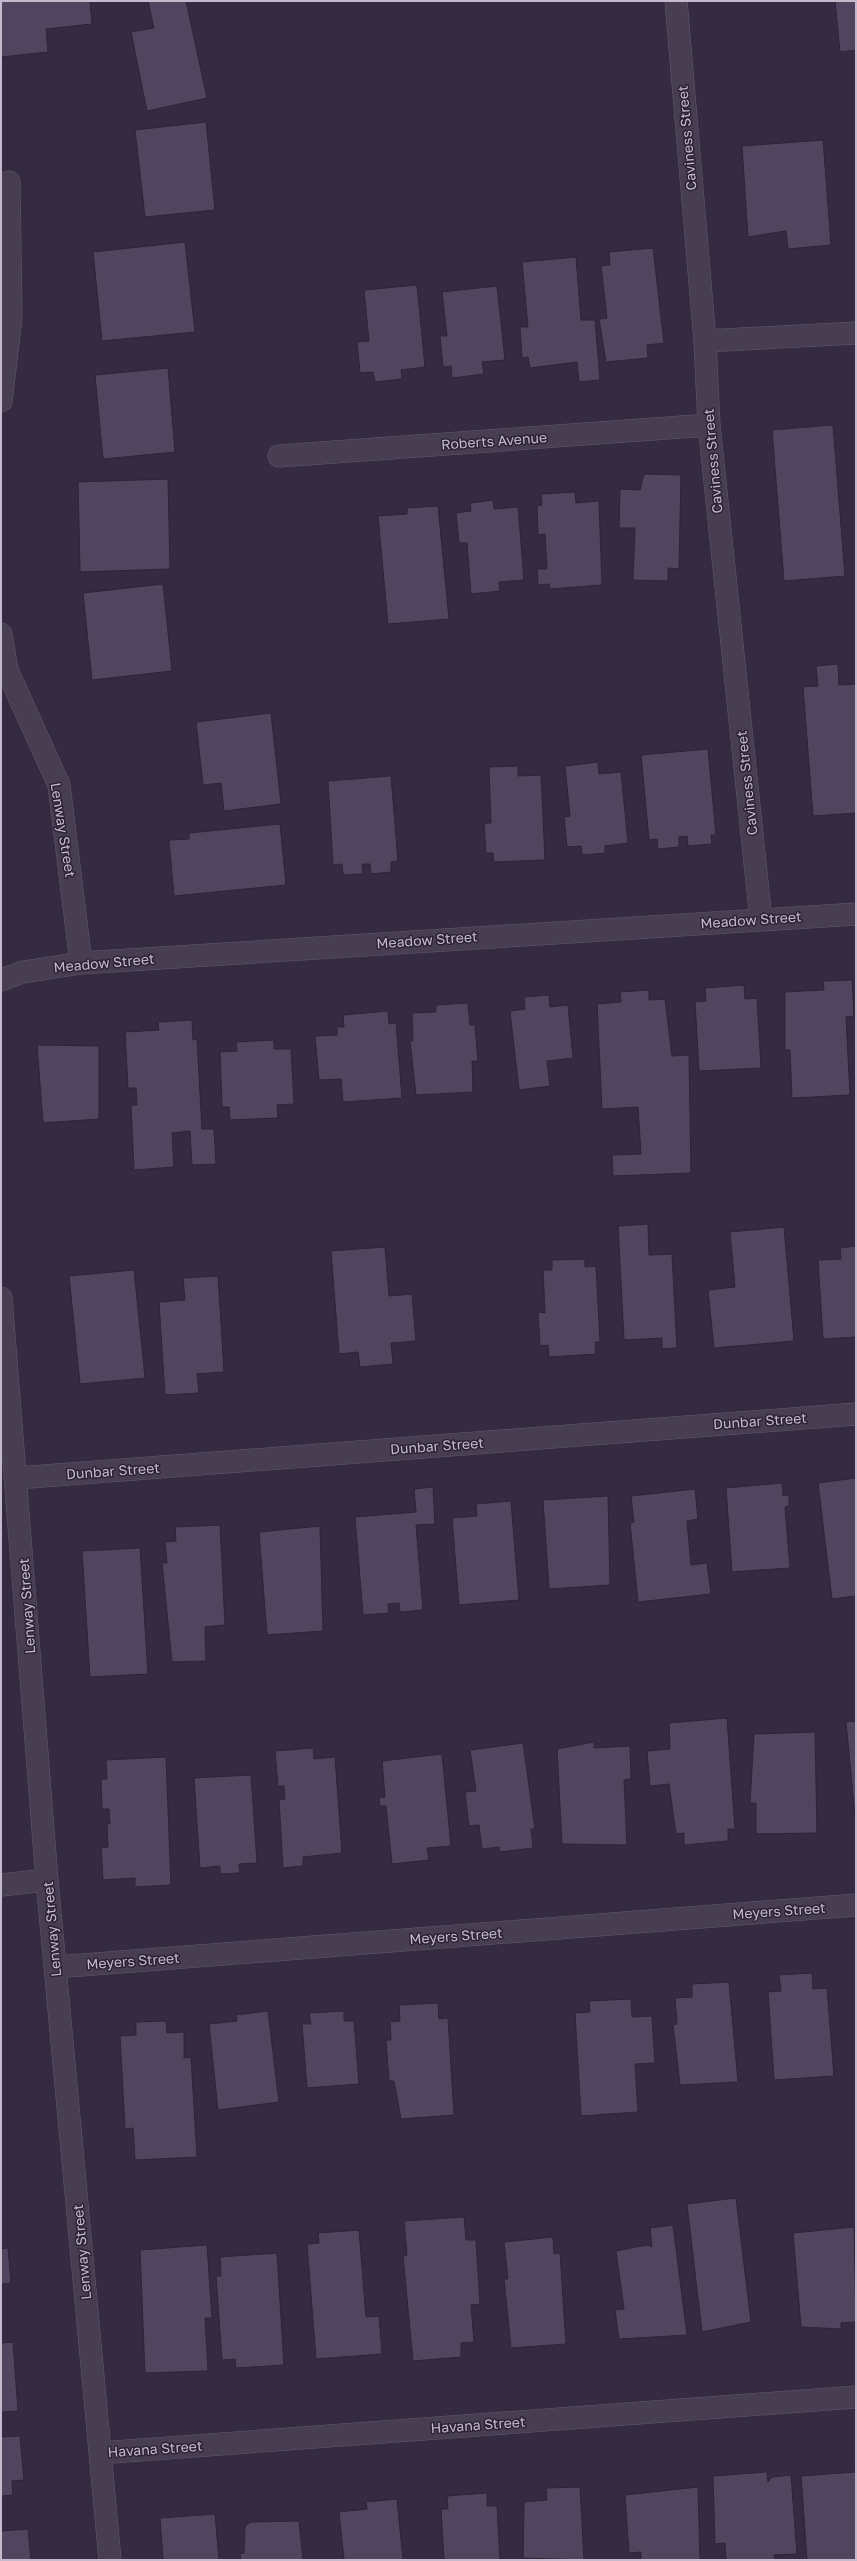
<svg xmlns="http://www.w3.org/2000/svg" width="857" height="2561" font-family="'Golos Text',sans-serif">
<style>
.building{fill:#50445f;stroke:#2e2438}
.lines{fill:none;stroke-linecap:round;stroke-linejoin:round}
.minor-casing{stroke:#62596b;stroke-width:23}
.minor{stroke:#473e51;stroke-width:22}
.labels{text-anchor:middle;stroke-width:3;stroke-linejoin:round;paint-order:stroke}
.street-label{font-size:14px;fill:#c3bbcb;stroke:#2c2236}
</style>
<rect width="100%" height="100%" fill="#342a41"/>
<path class="building" d="M1,1H90L92,24L46,29L48,52L1,57Z
M148,1H186L207,98L147,111L131,32L154,28Z
M835,1H856V50L840,52Z
M206,122L215,210L145,217L135,130Z
M823,140L831,245L788,249L786,231L748,237L742,146Z
M185,242L195,332L102,341L93,252Z
M653,248L664,343L647,345L648,358L606,362L599,319L607,318L601,266L610,265L609,252Z
M576,257L581,320H595L600,380L579,382L577,362L530,368L528,357L522,358L520,327H528L522,262Z
M417,285L425,367L401,370L402,379L375,382L373,372L360,373L357,342L369,341L364,290Z
M497,286L505,360L482,362L484,374L452,378L451,366L443,367L440,336H447L442,292Z
M168,368L175,452L103,459L95,375Z
M833,425L845,576L784,581L772,430Z
M644,474L681,475L679,569L668,568V581L633,580L635,528H619L620,489L640,490Z
M168,479L170,569L80,572L78,482Z
M575,492L576,503L599,501L602,585L550,589L549,584L538,585L537,569H547L545,534L538,535L537,506L542,505L541,494Z
M493,500L494,509L518,507L524,580L499,582L500,591L471,594L467,543H459L456,513L471,511L470,503Z
M438,506L449,619L388,624L378,516L407,514V508Z
M163,584L172,671L92,680L83,593Z
M838,664L839,685L856,684V813L813,816L803,687L818,686L816,666Z
M271,713L281,804L224,811L221,783L203,785L196,722Z
M708,749L716,835H711L712,844L688,846L687,836L679,837V847L658,849L657,839L649,840L641,755Z
M598,762L599,774L621,772L628,843L605,846V853L582,855L581,846L567,847L564,817L570,816L565,766Z
M518,766V776L541,775L545,860L494,862L493,853H486L484,823H491L489,767Z
M391,776L398,861L391,862V872L371,874L370,864H362L363,874L343,875L342,864L333,865L328,781Z
M280,824L286,885L174,896L169,840L189,839V833Z
M852,980L854,1016L846,1017L850,1095L792,1098L790,1050H785V992L824,990L823,981Z
M744,985L745,999L757,998L761,1068L699,1071L695,1002L706,1001L705,988Z
M649,990V1000L665,999L672,1056L689,1055L691,1173L613,1176L612,1155L641,1154L638,1107L602,1109L597,1004L621,1002L620,992Z
M549,995L550,1007L568,1005L573,1058L547,1061L550,1086L519,1090L510,1011L525,1009L524,997Z
M468,1003L470,1025H475L478,1061H472L473,1092L416,1095L410,1041H413L412,1013L436,1012V1005Z
M388,1011L389,1024L396,1023L402,1098L343,1102L341,1079L319,1080L315,1036L337,1035V1027H344L343,1015Z
M192,1020L193,1040L197,1039L202,1129H214L216,1164L192,1165L190,1131L172,1133L174,1167L134,1170L131,1105H137L136,1088H128L125,1032L159,1030L158,1022Z
M274,1040V1049H291L294,1104L277,1105L278,1118L230,1120L229,1107H222L220,1052L237,1051L236,1042Z
M37,1045L99,1046V1119L43,1123Z
M648,1224L649,1255L672,1254L677,1348L662,1349V1338L624,1340L618,1226Z
M784,1227L794,1341L714,1348L708,1290L735,1287L730,1232Z
M856,1246V1337L823,1339L818,1260L841,1259L840,1248Z
M385,1247L389,1296L412,1294L416,1341L391,1343L393,1364L360,1367L358,1352L339,1354L331,1251Z
M585,1259V1267L596,1266L600,1342H595L596,1354L549,1357L548,1345L540,1346L538,1312L545,1313L543,1270H552V1260Z
M134,1270L145,1378L80,1384L69,1276Z
M218,1276L224,1372L197,1374L199,1393L165,1395L159,1302L185,1300L183,1278Z
M856,1478V1596L832,1599L818,1483Z
M782,1483L783,1496L789,1495V1506L785,1507L790,1568L732,1572L726,1488Z
M433,1487L435,1524L416,1525L423,1610L400,1612L399,1603L388,1604L389,1613L363,1615L355,1517L416,1512L414,1489Z
M695,1489L698,1519L687,1521L691,1565L707,1563L711,1594L638,1602L630,1523L634,1522L631,1496Z
M608,1496L610,1585L549,1589L543,1500Z
M511,1501L519,1600L459,1605L452,1518L477,1516L476,1504Z
M220,1525L225,1625L205,1627L206,1661L172,1662L162,1563H167L165,1542L176,1541L175,1527Z
M320,1526L323,1631L267,1635L259,1532Z
M140,1548L148,1674L90,1677L82,1551Z
M727,1718L735,1829H728V1841L684,1845V1833L676,1834L669,1784L650,1786L647,1751L670,1749L669,1723Z
M856,1721V1816H855L846,1722Z
M815,1732L817,1833L756,1834V1803H750L754,1734Z
M594,1742V1748L630,1746L631,1779L624,1780L627,1845L562,1844L557,1749Z
M523,1743L535,1829H531L533,1848L500,1852L499,1847L482,1849L479,1825L469,1826L465,1792L476,1791L470,1750Z
M313,1748L314,1759L335,1757L342,1853L303,1857V1866L283,1868L279,1800L285,1799L284,1786H278L275,1751Z
M442,1754L451,1846L427,1848L429,1860L392,1864L386,1806H380L379,1798L385,1797L382,1761Z
M166,1757L171,1885L135,1887V1878L103,1880L101,1848L108,1847L107,1824H110L109,1809H102L101,1779H107L106,1760Z
M251,1775L257,1863L239,1864L240,1873L220,1874V1866L200,1868L194,1778Z
M812,1973L813,1989L827,1988L834,2076L774,2080L768,1992L781,1991L779,1975Z
M729,1982L738,2082L680,2085L673,2025L677,2024L675,1998L692,1997V1984Z
M631,1999L632,2017L652,2016L655,2063L635,2064L638,2112L581,2116L575,2013L590,2012L589,2001Z
M438,2003L439,2019L448,2018L454,2115L401,2119L394,2081H389L386,2040H391L390,2022L400,2021L399,2005Z
M268,2011L279,2102L218,2110L209,2024L237,2021L236,2015Z
M344,2011V2021H354L359,2084L307,2088L302,2024H311L309,2013Z
M166,2021L167,2033L184,2032V2058L191,2057L197,2157L135,2160L133,2128L125,2129L120,2036L136,2035V2022Z
M736,2198L751,2322L702,2332L687,2204Z
M464,2217L466,2240H476L480,2304L471,2305L474,2342L461,2343V2357L413,2361L403,2256L407,2255L404,2221Z
M673,2225L687,2335L619,2339L615,2310L624,2309L616,2251L647,2245L652,2247L650,2228Z
M854,2227L856,2322L841,2323V2329L801,2327L793,2233Z
M359,2230L366,2317L379,2316L382,2354L316,2359L307,2244L319,2243L318,2233Z
M553,2237L554,2254L560,2253L566,2344L511,2348L504,2279H508L504,2242Z
M207,2245L212,2318H205L208,2371L145,2373L140,2250Z
M8,2248L11,2283L1,2284V2249Z
M277,2253L284,2365L236,2368L235,2359L222,2360L216,2276H221L220,2257Z
M13,2342L18,2411L1,2412V2343Z
M20,2436L24,2480L12,2481L13,2495L1,2496V2437Z
M767,2472L768,2482L772,2477L791,2475L797,2554L774,2555L775,2560H726L725,2543L715,2544L713,2476Z
M856,2472V2560H807L801,2476Z
M580,2487L584,2560L523,2558L524,2502L547,2500L546,2488Z
M698,2487L700,2560H641V2552L629,2553L625,2495Z
M487,2493V2506H497L500,2560H444L441,2509H448L447,2496Z
M397,2499L403,2560H344L339,2512L367,2509L366,2502Z
M215,2514L219,2560H163L160,2518Z
M299,2521L303,2560H241L240,2554L244,2553L245,2526L251,2522Z
M28,2529L31,2560H1V2531Z"/>
<g class="lines">
<g class="minor-casing">
<path id="minor" d="M676,1L705,341L709,425L761,920
M705,341L856,333
M1,401L11,318L9,182
M279,456L709,425
M1,634L7,670L59,785L81,963
M1,980L23,972L81,963L856,914
M1,1298L47,1880L110,2560
M17,1478L856,1414
M1,1885L47,1880
M56,1967L856,1905
M100,2453L856,2397"/>
</g>
<use href="#minor" class="minor"/>
</g>
<g class="labels">
<g class="street-label">
<text transform="translate(687 138) rotate(-95)" y="5">Caviness Street</text>
<text transform="translate(494 441) rotate(-4)" y="5">Roberts Avenue</text>
<text transform="translate(713 461) rotate(-95)" y="5">Caviness Street</text>
<text transform="translate(747 783) rotate(-96)" y="5">Caviness Street</text>
<text transform="translate(63 830) rotate(81)" y="5">Lenway Street</text>
<text transform="translate(751 920) rotate(-4)" y="5">Meadow Street</text>
<text transform="translate(427 940) rotate(-4)" y="5">Meadow Street</text>
<text transform="translate(104 963) rotate(-5)" y="5">Meadow Street</text>
<text transform="translate(760 1421) rotate(-4)" y="5">Dunbar Street</text>
<text transform="translate(437 1446) rotate(-4)" y="5">Dunbar Street</text>
<text transform="translate(113 1471) rotate(-4)" y="5">Dunbar Street</text>
<text transform="translate(27 1606) rotate(-94)" y="5">Lenway Street</text>
<text transform="translate(779 1911) rotate(-4)" y="5">Meyers Street</text>
<text transform="translate(52 1929) rotate(-95)" y="5">Lenway Street</text>
<text transform="translate(456 1936) rotate(-4)" y="5">Meyers Street</text>
<text transform="translate(133 1961) rotate(-4)" y="5">Meyers Street</text>
<text transform="translate(82 2252) rotate(-95)" y="5">Lenway Street</text>
<text transform="translate(478 2425) rotate(-4)" y="5">Havana Street</text>
<text transform="translate(155 2449) rotate(-4)" y="5">Havana Street</text>
</g>
</g>
<rect width="857" height="2561" fill="none" stroke="#c3bbcb" stroke-width="4"/>
</svg>
